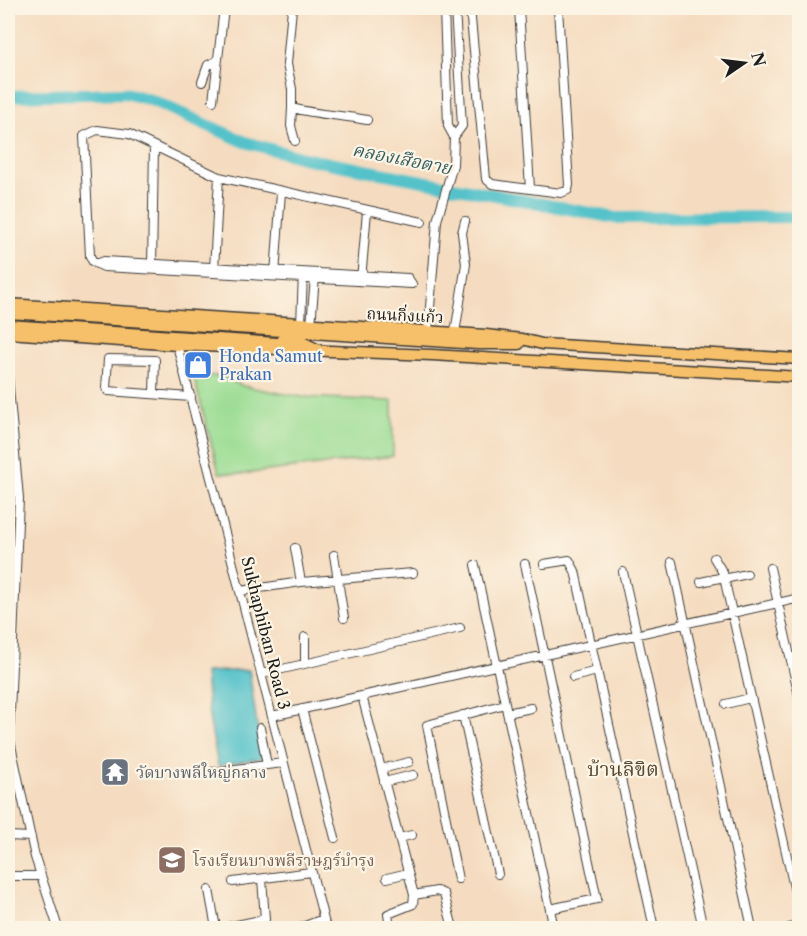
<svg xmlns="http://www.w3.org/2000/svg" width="807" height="936" font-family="'Libre Caslon Text','Noto Serif Thai',serif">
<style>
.green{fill:#9cdd94;stroke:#5c7c58;stroke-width:1.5}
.water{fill:#54c2ca;stroke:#386f73;stroke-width:1.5}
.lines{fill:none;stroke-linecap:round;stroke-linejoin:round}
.river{stroke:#54c2ca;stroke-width:12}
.minor-casing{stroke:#3d3935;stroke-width:10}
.major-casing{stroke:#3d3935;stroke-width:13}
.minor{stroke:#fff;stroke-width:8}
.major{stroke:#f6c06b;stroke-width:10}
.labels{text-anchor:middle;stroke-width:4.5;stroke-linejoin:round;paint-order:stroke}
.street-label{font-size:16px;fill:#1c1c1c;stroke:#fcf5e5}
.shop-label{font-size:16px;fill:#366cbe;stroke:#fcf5e5;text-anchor:start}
.worship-label{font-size:16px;fill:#5b616d;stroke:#fcf5e5;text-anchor:start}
.education-label{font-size:16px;fill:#785e54;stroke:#fcf5e5;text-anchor:start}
.water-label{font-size:18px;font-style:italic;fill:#325e62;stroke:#fcf5e5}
.quarter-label{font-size:20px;fill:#5c4933;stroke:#fcf5e5}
</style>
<rect width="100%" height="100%" fill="#fcf5e5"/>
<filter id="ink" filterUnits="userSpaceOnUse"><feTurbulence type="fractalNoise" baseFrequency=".0167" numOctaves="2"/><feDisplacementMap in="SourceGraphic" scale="12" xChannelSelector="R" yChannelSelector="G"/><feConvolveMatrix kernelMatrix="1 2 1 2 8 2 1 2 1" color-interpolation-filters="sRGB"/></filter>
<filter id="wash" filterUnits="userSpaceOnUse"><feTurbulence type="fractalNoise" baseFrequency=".008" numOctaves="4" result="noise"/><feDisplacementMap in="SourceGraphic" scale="24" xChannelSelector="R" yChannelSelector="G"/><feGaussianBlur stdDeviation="1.35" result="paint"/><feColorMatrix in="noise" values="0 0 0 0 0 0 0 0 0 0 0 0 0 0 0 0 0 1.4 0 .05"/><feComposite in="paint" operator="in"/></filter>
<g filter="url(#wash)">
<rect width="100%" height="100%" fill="#f5dcc0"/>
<path class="green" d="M193,374L224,377L243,386L302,397L392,401L393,456L242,474L219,473Z"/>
<path class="water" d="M249,670L262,758L218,766L209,717L205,672Z"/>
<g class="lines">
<path class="river" d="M8,96L125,93L151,100L245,142L303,158L615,218L800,217"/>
</g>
</g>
<g filter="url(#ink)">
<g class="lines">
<g class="minor-casing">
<path id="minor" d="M292,8L287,64L292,89V108C318,115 341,115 367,120
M444,8L448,126L454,137
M470,8L486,179L492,184L561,193L568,190L569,185L558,8
M519,8L530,189
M202,82L208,65L217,61
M213,101L224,8
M292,108L291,126L295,141
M97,264L104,261L408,278L412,284L104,267L93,262L90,256L84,136L97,130L129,134L219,177L422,222
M152,267L154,147
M214,270L219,177
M275,274L281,192
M361,280L367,211
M301,324L303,274
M311,325L315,277
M428,332L437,221L453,165L454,137L462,126L455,8
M455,333L466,264L462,233L465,221
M177,345L326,928
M8,377L19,498L9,736L35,857L58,928
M154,394L155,360L108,359L106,388L108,391L191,397
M295,548L301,582
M334,555L344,618
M714,558L723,573L800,914
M672,562L752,928
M525,564L597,899L550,909
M544,564L569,560L575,571L654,928
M475,565L554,928
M770,568L800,700
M623,572L703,928
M724,579L747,574
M701,582L724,577
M240,591L301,582L413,573
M305,637V663
M261,674L460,628
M573,677L597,671
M362,696L414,895L413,904L388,914L390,928
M726,704L750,698
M302,709L335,838
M507,713L531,708
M463,715L498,874
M272,716L800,598
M260,728L267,765
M381,769L409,762
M212,772L283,763
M384,782L413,775
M8,836L31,837
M399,838L412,835
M8,876H41
M387,878L408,873
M458,879L427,725L505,704
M233,882L311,872
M209,890L216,928
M414,895L437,891L444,894L453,928
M223,928L265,919L262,879
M300,928L323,919
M789,928L800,926"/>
</g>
<g class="major-casing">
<path id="major" d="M8,304L486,335L522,339L542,344L800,359
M8,313L478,344H519
M8,325L292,344
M8,333L177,345L432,355L800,377
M283,337L300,341L319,350"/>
</g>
<use href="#minor" class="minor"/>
<use href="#major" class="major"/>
</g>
</g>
<defs>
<g id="shop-square" transform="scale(1.5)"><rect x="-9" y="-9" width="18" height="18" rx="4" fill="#3f7fe0" stroke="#fcf5e5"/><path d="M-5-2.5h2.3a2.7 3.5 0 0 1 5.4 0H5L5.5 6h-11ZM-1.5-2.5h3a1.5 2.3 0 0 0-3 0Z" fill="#fff"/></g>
<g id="temple-square" transform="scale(1.5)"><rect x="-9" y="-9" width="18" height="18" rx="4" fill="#6b7280" stroke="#fcf5e5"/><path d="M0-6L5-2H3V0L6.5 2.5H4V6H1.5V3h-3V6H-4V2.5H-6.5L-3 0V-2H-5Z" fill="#fff"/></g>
<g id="school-square" transform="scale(1.5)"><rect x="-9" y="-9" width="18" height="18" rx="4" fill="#8d6e63" stroke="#fcf5e5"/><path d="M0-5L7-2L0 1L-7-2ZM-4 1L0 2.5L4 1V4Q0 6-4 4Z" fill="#fff"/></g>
</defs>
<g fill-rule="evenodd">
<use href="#shop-square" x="198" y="365"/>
<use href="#temple-square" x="115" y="772"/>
<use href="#school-square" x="172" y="860"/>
</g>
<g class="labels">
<g class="street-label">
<text transform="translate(405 315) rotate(3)" y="6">ถนนกิ่งแก้ว</text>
<text transform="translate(266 633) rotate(76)" y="6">Sukhaphiban Road 3</text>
</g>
<g class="shop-label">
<text x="219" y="362">Honda Samut<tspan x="219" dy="18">Prakan</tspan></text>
</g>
<g class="worship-label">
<text x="136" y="778">วัดบางพลีใหญ่กลาง</text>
</g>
<g class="education-label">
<text x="193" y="866">โรงเรียนบางพลีราษฎร์บำรุง</text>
</g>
<g class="water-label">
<text transform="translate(402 159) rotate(11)" y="6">คลองเสือตาย</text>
</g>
<g class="quarter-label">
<text x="623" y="776">บ้านลิขิต</text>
</g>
</g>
<rect width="807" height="936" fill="none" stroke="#fcf5e5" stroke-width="30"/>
<g transform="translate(744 63) rotate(76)" stroke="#fcf5e5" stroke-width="4.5" paint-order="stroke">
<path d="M0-4.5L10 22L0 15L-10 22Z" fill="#1c1c1c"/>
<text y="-9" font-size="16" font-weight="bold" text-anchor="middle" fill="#1c1c1c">N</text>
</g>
</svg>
